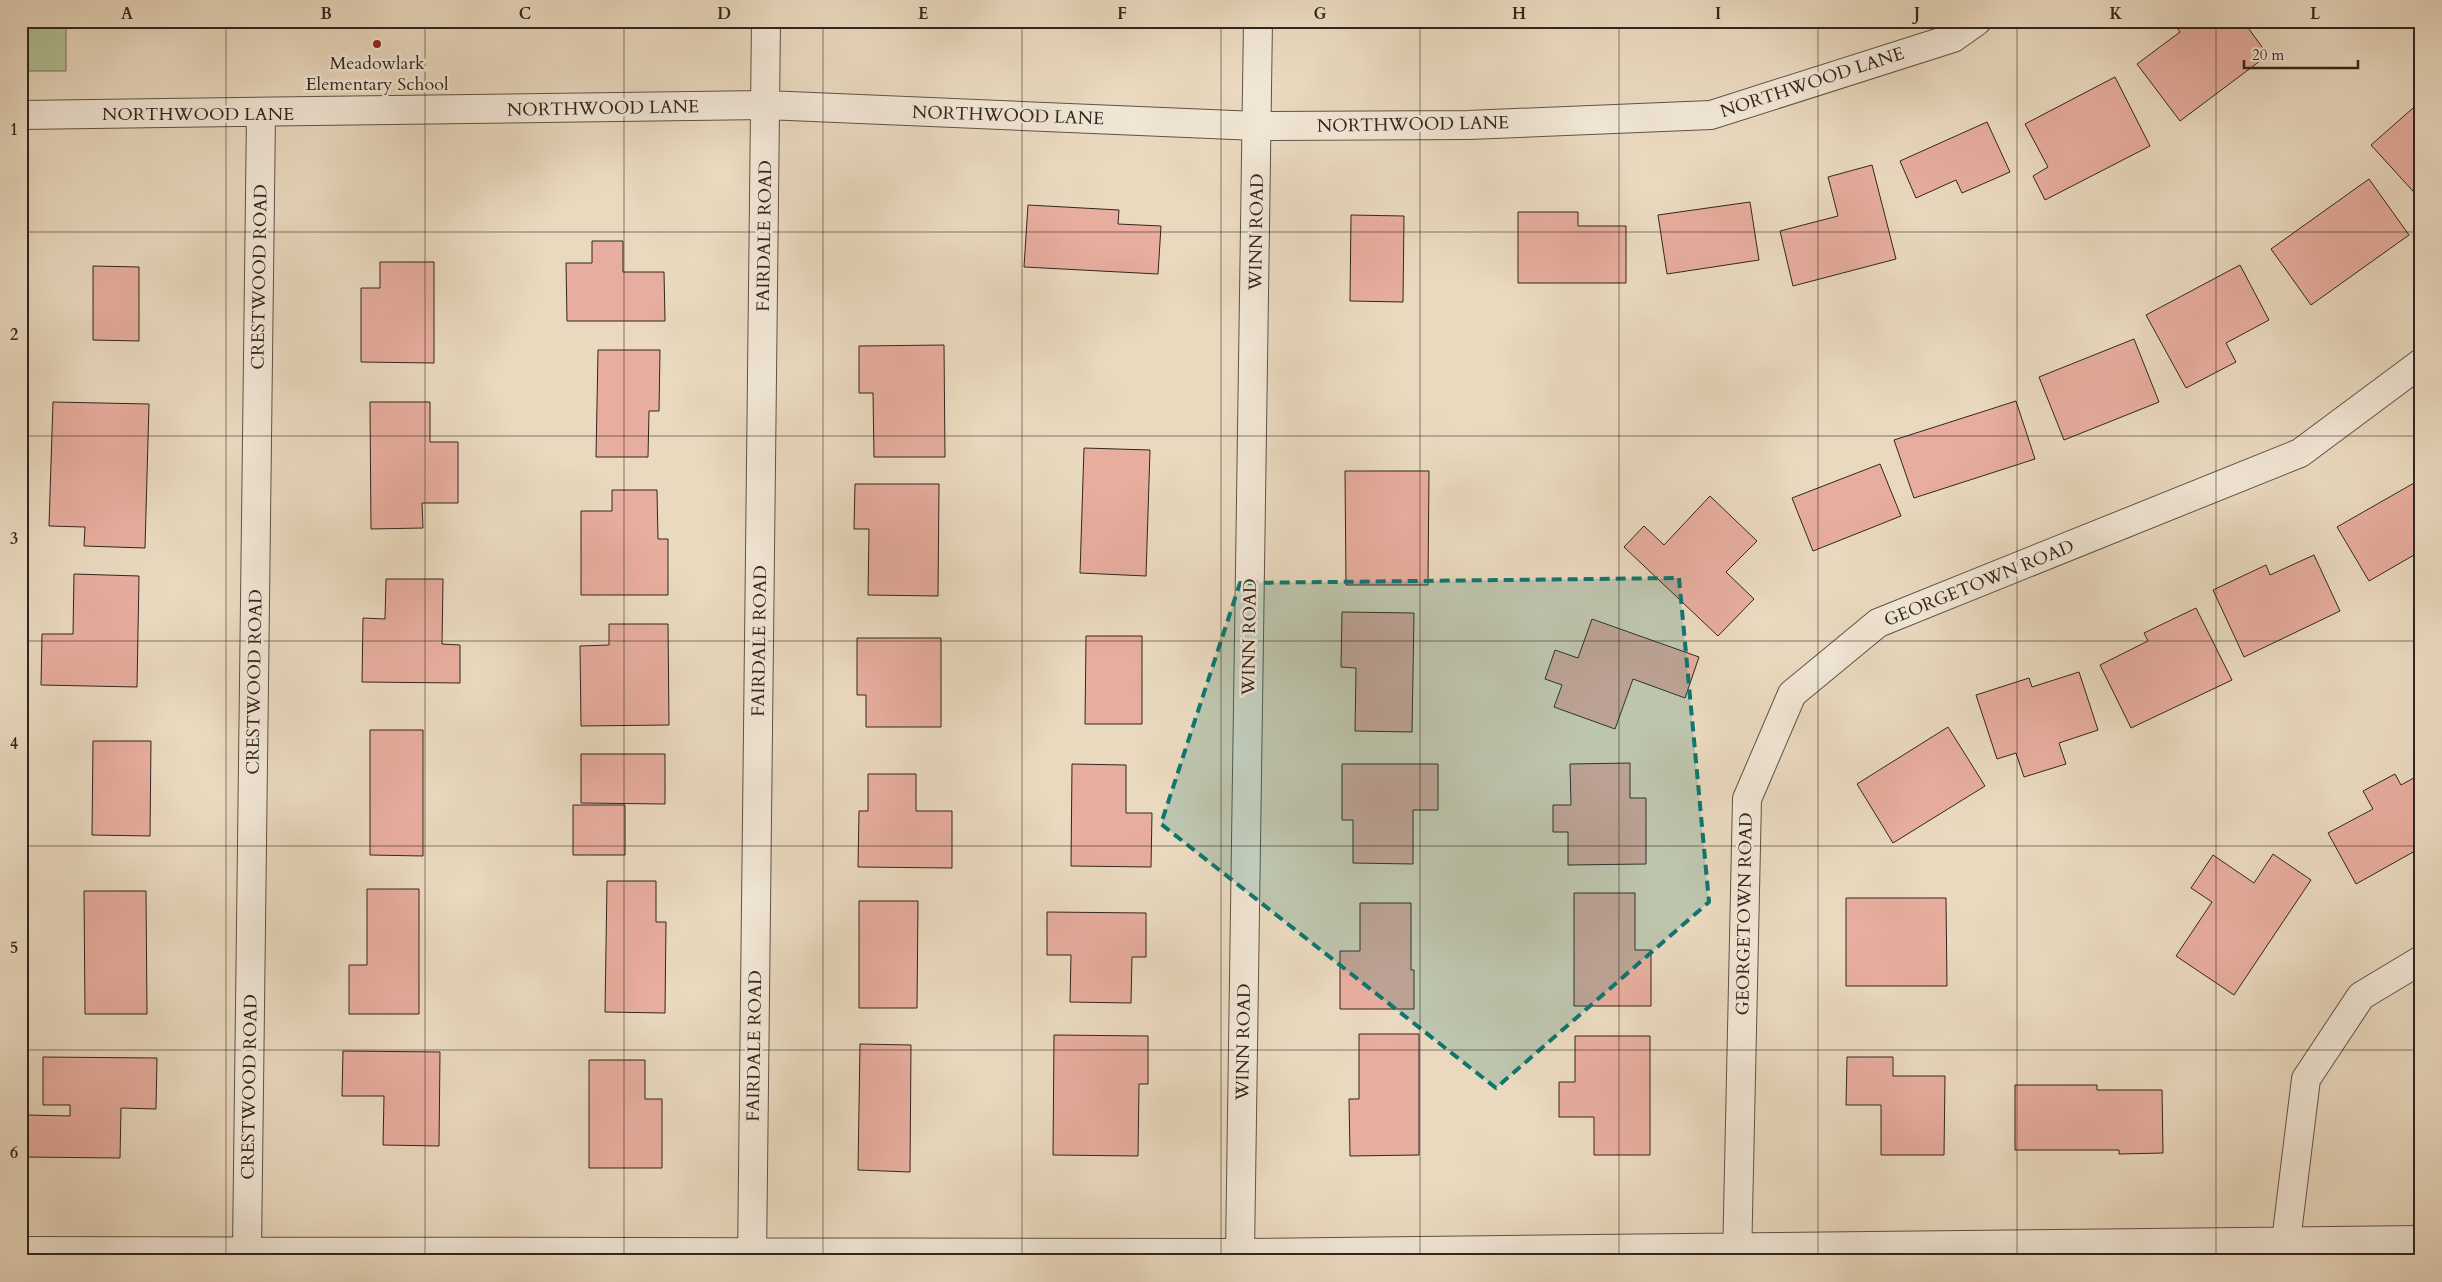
<svg xmlns="http://www.w3.org/2000/svg" width="2442" height="1282" font-family="Cardo,serif">
<style>
.green{fill:#b3c095;stroke:#72735a}
.building{fill:#e7ad9e;stroke:#32261e}
.lines{fill:none;stroke-linecap:round;stroke-linejoin:round}
.minor-casing{stroke:#605346;stroke-width:30}
.minor{stroke:#f1e6d5;stroke-width:28}
.marked{fill:#0f766e;fill-opacity:0.2;stroke:#0f766e;stroke-width:4;stroke-dasharray:10 6;stroke-linejoin:round}
.grid{fill:none;stroke:#32261e;stroke-width:1;stroke-opacity:0.55}
.poi-dot{fill:#8f2418;stroke:#f1e6d5;stroke-width:2}
.labels{text-anchor:middle;stroke-width:5;stroke-linejoin:round;paint-order:stroke}
.poi-label{font-size:18px;fill:#32261e;stroke:#f1e6d5}
.street-label{font-size:18px;fill:#32261e;stroke:#f1e6d5}
.neatline{fill:none;stroke:#32261e;stroke-width:2}
.grid-label{font-size:16px;text-anchor:middle;font-weight:bold;fill:#32261e}
</style>
<rect width="100%" height="100%" fill="#ead9bf"/>
<filter id="stains"><feTurbulence type="fractalNoise" baseFrequency=".004" numOctaves="4"/><feColorMatrix values="0 0 0 0 .2 0 0 0 0 .09 0 0 0 0 .02 0 0 0 .5 -.17"/></filter>
<radialGradient id="worn" r=".72"><stop offset=".6" stop-color="#630" stop-opacity="0"/><stop offset="1" stop-color="#630" stop-opacity=".3"/></radialGradient>
<path class="green" d="M21,21H66V71H21Z"/>
<path class="building" d="M1420,21H1473V24H1420Z
M1520,21H1581V24L1520,26Z
M2172,21H2243L2268,55L2180,121L2137,64L2180,32Z
M2115,77L2150,146L2045,200L2033,176L2048,167L2025,124Z
M2421,101V200L2371,145Z
M1987,122L2010,172L1962,193L1956,180L1916,198L1900,161Z
M1872,165L1896,259L1793,286L1780,231L1838,216L1828,177Z
M2369,179L2409,235L2311,305L2271,249Z
M1750,202L1759,260L1667,274L1658,215Z
M1028,205L1119,210L1118,224L1161,226L1158,274L1024,267Z
M1518,212H1578V226H1626V283H1518Z
M1351,215L1404,216L1403,302L1350,301Z
M592,241H623V272H664L665,321H567L566,263H592Z
M380,262H434V363L361,362V288H380Z
M2240,265L2269,320L2226,343L2236,362L2186,388L2146,315Z
M93,266L139,267V341L93,340Z
M2134,339L2159,402L2064,440L2039,377Z
M944,345L945,457H874L873,393H859V346Z
M598,350H660L659,411H649L648,457H596Z
M2016,401L2035,459L1914,498L1894,440Z
M53,402L149,404L145,548L84,546L85,527L49,526Z
M370,402H430V442H458V503H422L423,528L371,529Z
M1084,448L1150,450L1146,576L1080,573Z
M1880,464L1901,516L1813,551L1792,498Z
M1345,471H1429L1428,585H1346Z
M2421,479V551L2369,581L2337,527Z
M855,484H939L938,596L868,595L869,529H854Z
M612,490H657L658,539H668V595H581V511H612Z
M1710,496L1757,541L1726,572L1754,599L1718,636L1624,547L1644,526L1664,545Z
M2314,555L2340,611L2244,657L2213,590L2266,565L2270,575Z
M74,574L139,576L137,687L41,685L42,634H73Z
M386,579H443L442,644L460,645V683L362,682L363,618L385,619Z
M2196,608L2232,680L2131,728L2100,665L2148,641L2144,633Z
M1342,612L1414,613L1412,732L1355,731L1356,668L1341,667Z
M1592,619L1699,657L1685,698L1633,679L1615,729L1554,707L1562,685L1545,679L1555,650L1578,658Z
M609,624H668L669,725L581,726L580,646L609,645Z
M1086,636H1142V724H1085Z
M857,638H941V727H866V695H857Z
M2079,672L2098,730L2059,743L2066,764L2024,777L2016,753L1997,759L1976,695L2029,678L2032,687Z
M1948,727L1985,786L1893,843L1857,784Z
M370,730H423V856L370,855Z
M93,741H151L150,836L92,835Z
M581,754H665V804L581,803Z
M1630,763V798H1646V864L1568,865V832H1553V805H1571L1570,764Z
M1072,764L1126,765V813H1152L1151,867L1071,866Z
M1342,764H1438V810H1413V864L1353,863V820H1342Z
M868,774H916V811H952V868L858,867L859,811H868Z
M2395,774L2401,785L2421,774V855L2418,857L2415,851L2356,884L2328,833L2373,809L2363,791Z
M573,805H625V855H573Z
M2273,854L2311,880L2234,995L2176,956L2212,902L2191,888L2213,855L2254,883Z
M607,881H656V922H666L665,1013L605,1012Z
M367,889H419V1014H349V965H367Z
M84,891H146L147,1014H85Z
M1574,893H1635V950H1651V1006H1574Z
M1846,898H1946L1947,986H1846Z
M859,901H918L917,1008H859Z
M1360,903H1411V970H1414V1009H1340V951H1360Z
M1047,912L1146,913V957H1132L1131,1003L1070,1002L1071,955H1047Z
M1359,1034H1419V1155L1350,1156L1349,1099H1359Z
M1054,1035L1148,1036V1084H1139L1138,1156L1053,1155Z
M1575,1036H1650V1155H1594V1117H1559V1082H1575Z
M860,1044L911,1045L910,1172L858,1170Z
M343,1051L440,1052L439,1146L383,1145L384,1096H342Z
M43,1057L157,1058L156,1109L121,1108L120,1158L26,1157V1115L70,1116V1105H43Z
M1847,1057H1893V1076H1945L1944,1155H1881V1105H1846Z
M589,1060H645V1099H662V1168H589Z
M2015,1085H2097V1090H2162L2163,1153L2119,1154V1150H2015Z
M2414,1086H2421V1149H2414Z"/>
<g class="lines">
<g class="minor-casing">
<path id="minor" d="M21,115L766,105L1257,126L1468,125L1711,115L1953,38L1977,21
M2286,1241L2306,1079L2361,996L2421,960
M247,1250L261,114
M21,1251L1240,1253L2421,1240
M1240,1253L1258,21
M752,1261L766,21
M1737,1261L1747,799L1792,694L1878,623L2300,453L2421,363"/>
</g>
<use href="#minor" class="minor"/>
</g>
<path class="marked" d="M1679,578L1709,902L1496,1088L1161,824L1240,583Z"/>
<path class="grid" d="M226,21V1261M425,21V1261M624,21V1261M823,21V1261M1022,21V1261M1221,21V1261M1420,21V1261M1619,21V1261M1818,21V1261M2017,21V1261M2216,21V1261M21,232H2421M21,436H2421M21,641H2421M21,846H2421M21,1050H2421"/>
<circle class="poi-dot" cx="377" cy="44" r="5"/>
<g class="labels">
<g class="poi-label">
<text x="377" y="69">Meadowlark<tspan x="377" dy="21">Elementary School</tspan></text>
</g>
<g class="street-label">
<text transform="translate(1812 82) rotate(-18)" y="6">NORTHWOOD LANE</text>
<text transform="translate(603 108) rotate(-1)" y="6">NORTHWOOD LANE</text>
<text x="198" y="120">NORTHWOOD LANE</text>
<text transform="translate(1008 115) rotate(2)" y="6">NORTHWOOD LANE</text>
<text transform="translate(1413 124) rotate(-1)" y="6">NORTHWOOD LANE</text>
<text transform="translate(1256 232) rotate(-89)" y="6">WINN ROAD</text>
<text transform="translate(764 236) rotate(-89)" y="6">FAIRDALE ROAD</text>
<text transform="translate(259 277) rotate(-89)" y="6">CRESTWOOD ROAD</text>
<text transform="translate(1979 583) rotate(-22)" y="6">GEORGETOWN ROAD</text>
<text transform="translate(1249 637) rotate(-89)" y="6">WINN ROAD</text>
<text transform="translate(759 641) rotate(-89)" y="6">FAIRDALE ROAD</text>
<text transform="translate(254 682) rotate(-89)" y="6">CRESTWOOD ROAD</text>
<text transform="translate(1744 914) rotate(-89)" y="6">GEORGETOWN ROAD</text>
<text transform="translate(1243 1042) rotate(-89)" y="6">WINN ROAD</text>
<text transform="translate(754 1046) rotate(-89)" y="6">FAIRDALE ROAD</text>
<text transform="translate(249 1087) rotate(-89)" y="6">CRESTWOOD ROAD</text>
</g>
</g>
<rect width="2442" height="1282" fill="none" stroke="#ead9bf" stroke-width="55"/>
<path d="M2244 60v8h114v-8" fill="none" stroke="#32261e" stroke-width="2.5"/>
<text x="2252" y="60" font-size="15" fill="#32261e" stroke="#f1e6d5" stroke-width="4" paint-order="stroke">20 m</text>
<rect x="28" y="28" width="2386" height="1226" class="neatline"/>
<g class="grid-label">
<text x="127" y="19">A</text>
<text x="326" y="19">B</text>
<text x="525" y="19">C</text>
<text x="724" y="19">D</text>
<text x="923" y="19">E</text>
<text x="1122" y="19">F</text>
<text x="1320" y="19">G</text>
<text x="1519" y="19">H</text>
<text x="1718" y="19">I</text>
<text x="1917" y="19">J</text>
<text x="2116" y="19">K</text>
<text x="2315" y="19">L</text>
<text x="14" y="135">1</text>
<text x="14" y="340">2</text>
<text x="14" y="544">3</text>
<text x="14" y="749">4</text>
<text x="14" y="953">5</text>
<text x="14" y="1158">6</text>
</g>
<rect width="100%" height="100%" filter="url(#stains)"/>
<rect width="100%" height="100%" fill="url(#worn)"/>
</svg>
